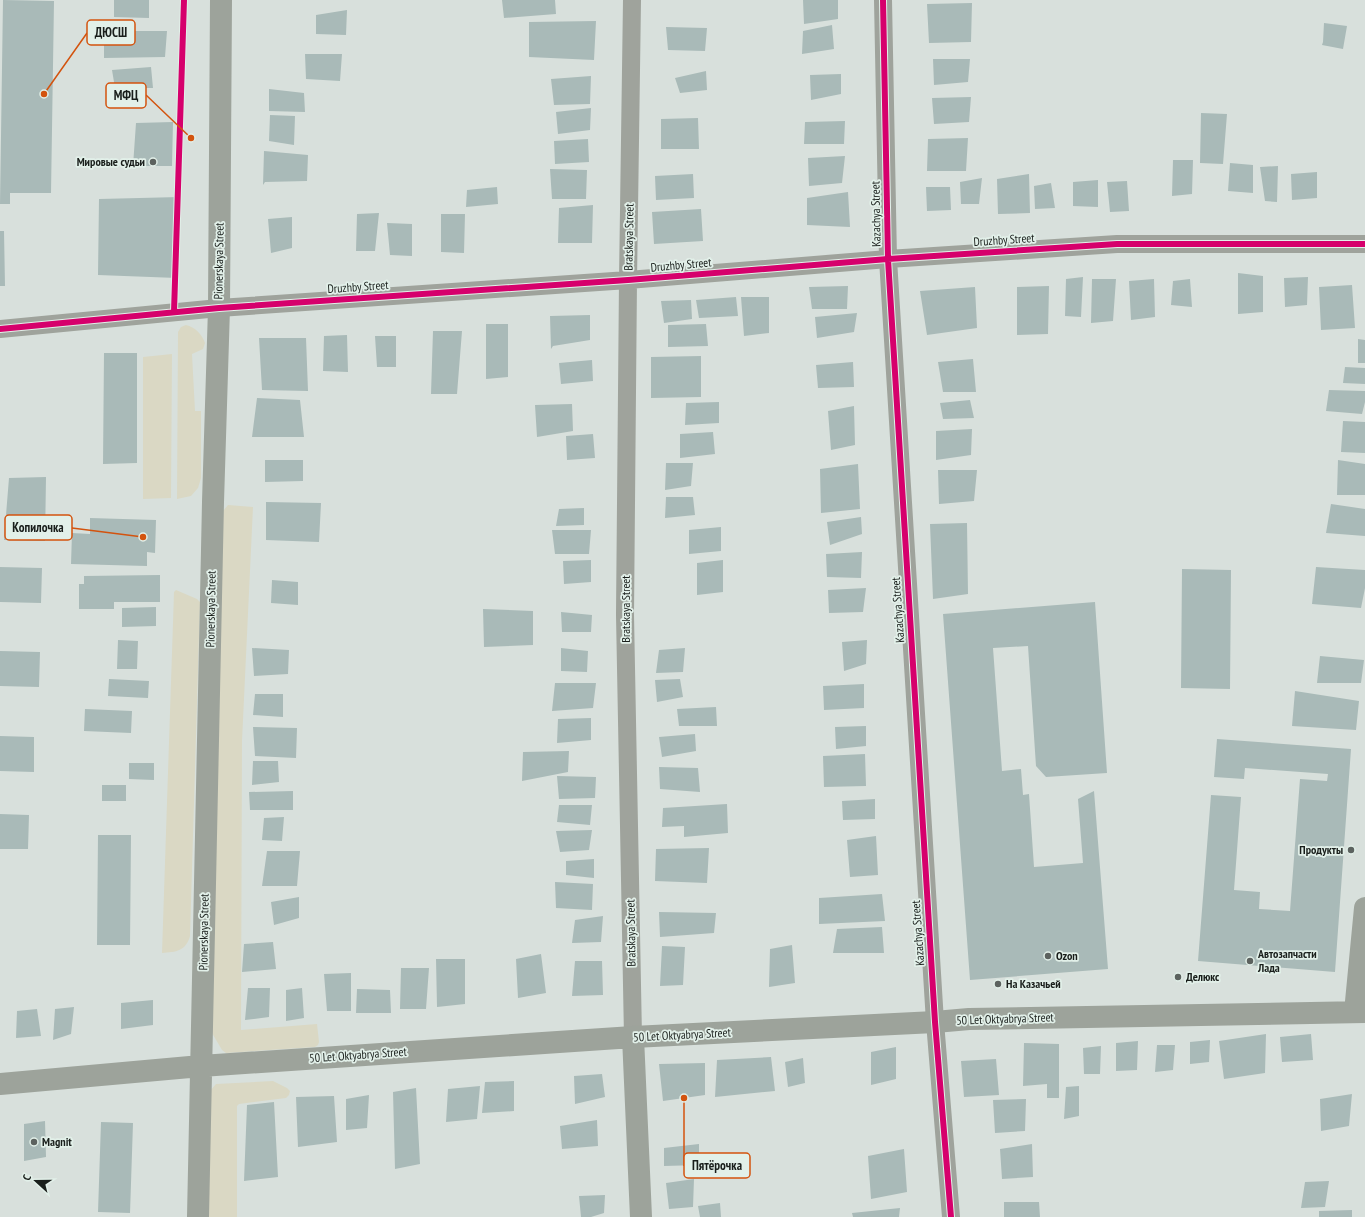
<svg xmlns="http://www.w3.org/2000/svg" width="1365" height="1217" font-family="'PT Sans Narrow',sans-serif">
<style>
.green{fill:#dad8c4}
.building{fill:#a9bab8}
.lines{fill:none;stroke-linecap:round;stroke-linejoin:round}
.street{stroke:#9fa39c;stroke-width:18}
.secondary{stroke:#9da39b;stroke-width:22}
.cycleway-casing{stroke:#e2f0e9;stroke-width:8}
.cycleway{stroke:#d6006c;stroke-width:6}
.poi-dot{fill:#5c625f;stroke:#e2f0e9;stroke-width:1.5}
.labels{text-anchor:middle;stroke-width:3.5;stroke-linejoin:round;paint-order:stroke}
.poi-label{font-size:12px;font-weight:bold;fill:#191e1b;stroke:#e2f0e9;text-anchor:start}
.street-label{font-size:12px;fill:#191e1b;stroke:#e2f0e9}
.leader{fill:none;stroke:#d3530e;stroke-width:1.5}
.callout-dot{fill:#d3530e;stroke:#e2f0e9;stroke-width:1.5}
.callout{fill:#e2f0e9;stroke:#d3530e;stroke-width:1.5}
.callout-label{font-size:13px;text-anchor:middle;font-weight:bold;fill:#191e1b}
</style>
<rect width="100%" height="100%" fill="#d8e0dc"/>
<path class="green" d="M186,325C195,327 202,334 205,343L203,349L192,354L195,411H201V478L198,488L191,496L177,499L178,332L181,327Z
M172,354L171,498L143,499V357Z
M228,505L253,507L242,741L241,1030L317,1024L319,1042L318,1045L315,1047L226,1053L222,1050L212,1033L223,511Z
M176,590L197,599L200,602L190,936C186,951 176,952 162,953L174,592Z
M273,1081L287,1088L290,1091L289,1095L286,1098L239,1104L237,1106V1217H207L210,1091L216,1084Z"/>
<path class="building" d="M3,0L54,1L51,193H10V204H0Z
M114,0H149V18L114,17Z
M502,0H555L556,14L504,18Z
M803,0H838V19L804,24Z
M972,3L971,42L929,43L927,4Z
M347,10L346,35L316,34V15Z
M596,21L594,60L529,57V22Z
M1324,23L1347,26L1343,49L1322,45L1323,42Z
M832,25L834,49L802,54L803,31Z
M666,27L707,28L705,51L668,50Z
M104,31H167L165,57L104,58Z
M305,54H342L340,81L306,79Z
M933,59H970L968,82L934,85Z
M151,67L153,88H115L112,70Z
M706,71L707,90L680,93L675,78Z
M841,74V94L811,100L810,75Z
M591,76L590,104L554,105L551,79Z
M269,89L304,93L305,112L269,111Z
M971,97L969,122L934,124L932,98Z
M591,108L590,130L558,134L556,112Z
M1201,113L1227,114L1223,164L1200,163Z
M270,115L295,116L294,145L269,141Z
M698,118L699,149H661V119Z
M845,121L844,144H804L805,122Z
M173,122L172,166H133L136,123Z
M968,138L966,171H927L928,139Z
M588,139L589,162L555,164L554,141Z
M264,151L308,155L307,181L265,182L263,185Z
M845,156L842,183L809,186L808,158Z
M1173,160H1193L1192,194L1172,196Z
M1230,163L1253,165V193L1228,191Z
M1278,166L1277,202L1265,201L1260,167Z
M550,169L587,170L586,199H552Z
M1317,172V198L1292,200L1291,174Z
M693,174L694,198L656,200L655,176Z
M1029,174L1030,213L998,214L997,179Z
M982,178L979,204H961L960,182Z
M1098,180V207L1073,206V182Z
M1127,181L1129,211L1110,212L1107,182Z
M1051,183L1055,208L1035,209L1034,186Z
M497,187L498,204L466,207L467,190Z
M926,187H950L951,210L927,211Z
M848,192L850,227L807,225V198Z
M180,197L177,278L98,275L99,199Z
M593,205L592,243H558L559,208Z
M701,209L703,241L654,244L652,212Z
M379,213L375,251H356L357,214Z
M441,214H465L464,253L441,252Z
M292,217V248L271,253L268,219Z
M387,223L412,224V256L390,255Z
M0,231H4L5,286H0Z
M1238,273L1263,276V312L1238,314Z
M1083,277L1081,317L1065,316L1066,279Z
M1308,277L1307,305L1285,307L1284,278Z
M1092,279H1116L1113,321L1091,323Z
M1154,279L1155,317L1131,320L1129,281Z
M1190,279L1192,307L1171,305L1173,281Z
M1352,285L1355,328L1321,330L1319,287Z
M848,286L847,309H812L809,287Z
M1049,286L1048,334L1017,335V287Z
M975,287L977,328L927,335L920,291Z
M736,297L738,316L699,318L696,300Z
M741,297H769V333L744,336Z
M691,300L692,319L664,323L661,301Z
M857,313L854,332L817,338L815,317Z
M590,315V340L553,346L551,349L550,316Z
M486,324H508V377L486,379Z
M706,324L708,346L668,347V325Z
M433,331H462L457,394H431Z
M347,335L348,372L323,371L324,336Z
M375,336H396V367H377Z
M259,338H306L308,391L262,390Z
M1358,339L1365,340V363H1358Z
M104,353H137V463L103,464Z
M701,356V397L651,398V357Z
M973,359L976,392H943L938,362Z
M592,360L593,381L561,384L559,363Z
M853,362L854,387L818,388L816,365Z
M1345,367L1365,368V384L1343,383Z
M1329,390L1365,391V402L1362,414L1326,411Z
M257,398L300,400L304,437H252Z
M970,400L974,418L943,419L940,403Z
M719,402V423L685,425L686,403Z
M572,404L573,431L537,437L535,405Z
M854,406L855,445L831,450L828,411Z
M1343,421L1365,422V453L1341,452Z
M972,429L971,455L936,460V431Z
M713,432L715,454L680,458V434Z
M593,434L595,458L567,460L566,436Z
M265,460H303V481L265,482Z
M1338,460L1365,464V495H1337Z
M666,463H693L691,486L665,490Z
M858,464L860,509L821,513L820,469Z
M938,470H977L974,501L939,504Z
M46,477L45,541L4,540L9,478Z
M666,497H693L695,515L665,518Z
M266,502L321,503L319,542L266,540Z
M1331,504L1365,509V536L1326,533Z
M584,508V525L556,526L559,509Z
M861,517L862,534L830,545L827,522Z
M90,518L156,520L155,553L147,552V566L71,564L72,533L90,534Z
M967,523L968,594L933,599L930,524Z
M721,527V551L689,554V530Z
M552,530H591L589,554H555Z
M862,552L861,578L827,577L826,554Z
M591,560V582L564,584L563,561Z
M723,560V592L697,595V563Z
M0,567L42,568L41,603L0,602Z
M1316,567L1365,570V588L1361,608L1312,604Z
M1182,569L1231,570L1230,689L1181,688Z
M160,575V602H114V609H79V584H84V576Z
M272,580L298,582V605L271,603Z
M866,588L863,612L829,613L828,590Z
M1095,602L1107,773L1046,777L1036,766L1028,646L993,648L1002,771L1021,769L1023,795L1029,794L1034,867L1083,863L1078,799L1094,791L1108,969L970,980L943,614Z
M156,607V626L122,627V608Z
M483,609L533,611V645L484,647Z
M561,612L592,615L591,632H562Z
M118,640L138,641L137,669H117Z
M867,640L866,664L844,671L842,642Z
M252,648L289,650L288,674L254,676Z
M561,648L588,651L587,672L561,671Z
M685,648L683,672L656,673L659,650Z
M0,651L40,652L39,687L0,686Z
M1320,656L1364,660L1361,683H1317Z
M109,679L149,681L148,698L108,696Z
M680,679L683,697L657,702L655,680Z
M555,683H596L593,708L552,711Z
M864,684V708L824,710L823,686Z
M1295,691L1359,701L1356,730L1292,726Z
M255,694H283V717L253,715Z
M716,707L717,726H679L677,709Z
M85,709L132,711L131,733L84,731Z
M591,718V740L557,743L558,719Z
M866,726V746L836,749L835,727Z
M253,727L297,728L296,758L255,756Z
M695,734L696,751L662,757L659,737Z
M0,736L34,737V772L0,771Z
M1217,739L1351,749L1335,972L1198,961L1211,795L1241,797L1234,890L1260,892L1259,909L1290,911L1300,779L1327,781L1328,774L1245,768L1244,779L1214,777Z
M569,751L568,772L522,781L523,752Z
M865,754L866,786L824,787L823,756Z
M253,761H278L279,782L252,785Z
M129,763H154V780L129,779Z
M659,767L698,768L700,792L660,789Z
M557,776L596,777L595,798L559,799Z
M102,785H126V801H102Z
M293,791V810H250L249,792Z
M875,799V819L843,820L842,801Z
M727,804L728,833L684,837V826L662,827L663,808Z
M559,805H592L590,825L557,822Z
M0,814L29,815L28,849H0Z
M284,817L282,841L262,840L264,818Z
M592,830L589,850L560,852L556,831Z
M98,835H131L130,945H97Z
M876,836L878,875L850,877L847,840Z
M709,848L707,883L655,881L656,849Z
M267,851H300L297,886H262Z
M594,859V878L566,875V861Z
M555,882L593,884L592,910L556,908Z
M882,894L885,921L819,924V898Z
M299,897V918L274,925L271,902Z
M659,912L716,913L714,933L660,937Z
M603,916L601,942L572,943L575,920Z
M882,927L884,953H833L837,929Z
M273,942L276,969L242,972L244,944Z
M792,945L795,983L769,987L770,949Z
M662,946L685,947L683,985L660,986Z
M541,954L546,993L518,998L516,959Z
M436,959H465V1004L437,1007Z
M575,961H602L603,995L572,996Z
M401,968H429L426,1009H400Z
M351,973V1011H327L324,974Z
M248,988H270L269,1017L245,1020Z
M302,988L304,1018L286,1021V990Z
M357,989L390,990L391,1013H356Z
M153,1000V1025L121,1029V1003Z
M74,1007L71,1034L53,1040L55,1009Z
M37,1009L41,1036L16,1038L17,1011Z
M1266,1034L1265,1073L1224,1079L1219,1041Z
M1311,1034L1313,1060L1282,1062L1280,1037Z
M1210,1040L1209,1062L1190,1064V1042Z
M1138,1041L1137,1070L1116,1071V1043Z
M1024,1043L1059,1044V1098H1047V1084L1023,1086Z
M1157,1045H1175L1173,1070L1155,1072Z
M1101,1046L1100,1074H1084L1083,1048Z
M896,1047V1079L871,1085V1052Z
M771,1057L775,1091L715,1097L717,1060Z
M803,1058L805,1083L788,1087L785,1062Z
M996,1059L999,1095L964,1097L961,1061Z
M705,1063V1095L663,1101L659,1064Z
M602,1074L605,1097L575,1104L574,1076Z
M514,1081V1111L482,1113L485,1082Z
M480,1086L477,1119L446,1122L448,1089Z
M1079,1086V1116L1064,1119L1066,1087Z
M416,1088L420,1164L395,1169L393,1092Z
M1352,1094L1349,1126L1321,1131L1320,1099Z
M369,1095L367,1128L346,1130V1099Z
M334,1096L337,1142L298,1147L296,1097Z
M1026,1099L1025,1131L995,1133L993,1100Z
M274,1102L278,1177L244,1181L247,1105Z
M597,1120L598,1146L562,1149L560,1126Z
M45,1121L46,1157L24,1161V1124Z
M101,1122L133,1123L130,1213L98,1212Z
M699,1144V1165L664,1166V1148Z
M1032,1144L1033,1177L1002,1179L1000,1149Z
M904,1149L907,1192L871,1199L868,1156Z
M694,1179L693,1207L669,1209L666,1183Z
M1329,1181L1325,1207L1301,1208L1305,1182Z
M605,1195L604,1213L591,1217H581L579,1196Z
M1004,1202H1039L1040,1217H1004Z
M720,1203L721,1217H700L698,1206Z
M900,1208L899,1217H853L852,1213Z
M1352,1210V1217H1319V1211Z"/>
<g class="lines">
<path class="street" d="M632,0L628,280L625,615L633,1037
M883,0L888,259L935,1022L951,1217
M0,329L219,308L628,280L888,259L1117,244H1365"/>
<path class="secondary" d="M1355,1012L1365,908
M633,1037L641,1217
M0,1084L201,1066L633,1037L935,1022L969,1019L1365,1012
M198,1217L213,502L219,308L221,0"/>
<g class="cycleway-casing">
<path id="cycleway" d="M883,0L888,259L935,1022L951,1217
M174,312L184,0
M0,329L219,308L628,280L888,259L1117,244H1365"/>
</g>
<use href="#cycleway" class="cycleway"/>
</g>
<g class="poi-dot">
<circle cx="153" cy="162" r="4"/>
<circle cx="1351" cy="850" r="4"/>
<circle cx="1048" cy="956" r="4"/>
<circle cx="1250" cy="961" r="4"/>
<circle cx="1178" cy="977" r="4"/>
<circle cx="998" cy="984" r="4"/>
<circle cx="34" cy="1142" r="4"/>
</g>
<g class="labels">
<g class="poi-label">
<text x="145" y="166" text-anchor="end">Мировые судьи</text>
<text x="1343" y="854" text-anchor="end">Продукты</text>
<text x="1258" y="958">Автозапчасти<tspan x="1258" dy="14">Лада</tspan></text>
<text x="1056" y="960">Ozon</text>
<text x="1186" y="981">Делюкс</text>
<text x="1006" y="988">На Казачьей</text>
<text x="42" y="1146">Magnit</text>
</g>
<g class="street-label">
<text transform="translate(876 214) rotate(-91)" y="4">Kazachya Street</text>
<text transform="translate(629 237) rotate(-89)" y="4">Bratskaya Street</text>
<text transform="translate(1004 240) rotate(-4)" y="4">Druzhby Street</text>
<text transform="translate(219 261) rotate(-89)" y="4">Pionerskaya Street</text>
<text transform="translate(681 265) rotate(-5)" y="4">Druzhby Street</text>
<text transform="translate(358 287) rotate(-4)" y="4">Druzhby Street</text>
<text transform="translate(211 609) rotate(-89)" y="4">Pionerskaya Street</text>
<text transform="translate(626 609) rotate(-90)" y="4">Bratskaya Street</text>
<text transform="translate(898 610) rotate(-94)" y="4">Kazachya Street</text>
<text transform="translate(204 932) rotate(-89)" y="4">Pionerskaya Street</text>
<text transform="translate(631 933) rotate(-91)" y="4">Bratskaya Street</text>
<text transform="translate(918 933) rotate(-94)" y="4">Kazachya Street</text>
<text transform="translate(1005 1019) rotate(-2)" y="4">50 Let Oktyabrya Street</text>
<text transform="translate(682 1035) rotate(-3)" y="4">50 Let Oktyabrya Street</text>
<text transform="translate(358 1055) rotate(-4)" y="4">50 Let Oktyabrya Street</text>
</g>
</g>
<path class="leader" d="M44 94L87 33M191 138L146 95M143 537L72 528M684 1098L684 1166"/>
<g class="callout-dot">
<circle cx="44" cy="94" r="4"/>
<circle cx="191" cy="138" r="4"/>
<circle cx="143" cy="537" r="4"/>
<circle cx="684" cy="1098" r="4"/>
</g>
<g class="callout">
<rect x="87" y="20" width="48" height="25" rx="4"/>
<rect x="106" y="83" width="40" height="25" rx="4"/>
<rect x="5" y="515" width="67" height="25" rx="4"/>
<rect x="684" y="1153" width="66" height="25" rx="4"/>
</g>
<g class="callout-label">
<text x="111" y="37">ДЮСШ</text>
<text x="126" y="100">МФЦ</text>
<text x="38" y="532">Копилочка</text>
<text x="717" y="1170">Пятёрочка</text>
</g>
<g transform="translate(36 1181) rotate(291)" stroke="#e2f0e9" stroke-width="3" paint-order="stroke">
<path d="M0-3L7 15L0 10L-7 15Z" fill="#191e1b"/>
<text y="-6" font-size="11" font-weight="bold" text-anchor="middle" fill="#191e1b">С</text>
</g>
</svg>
